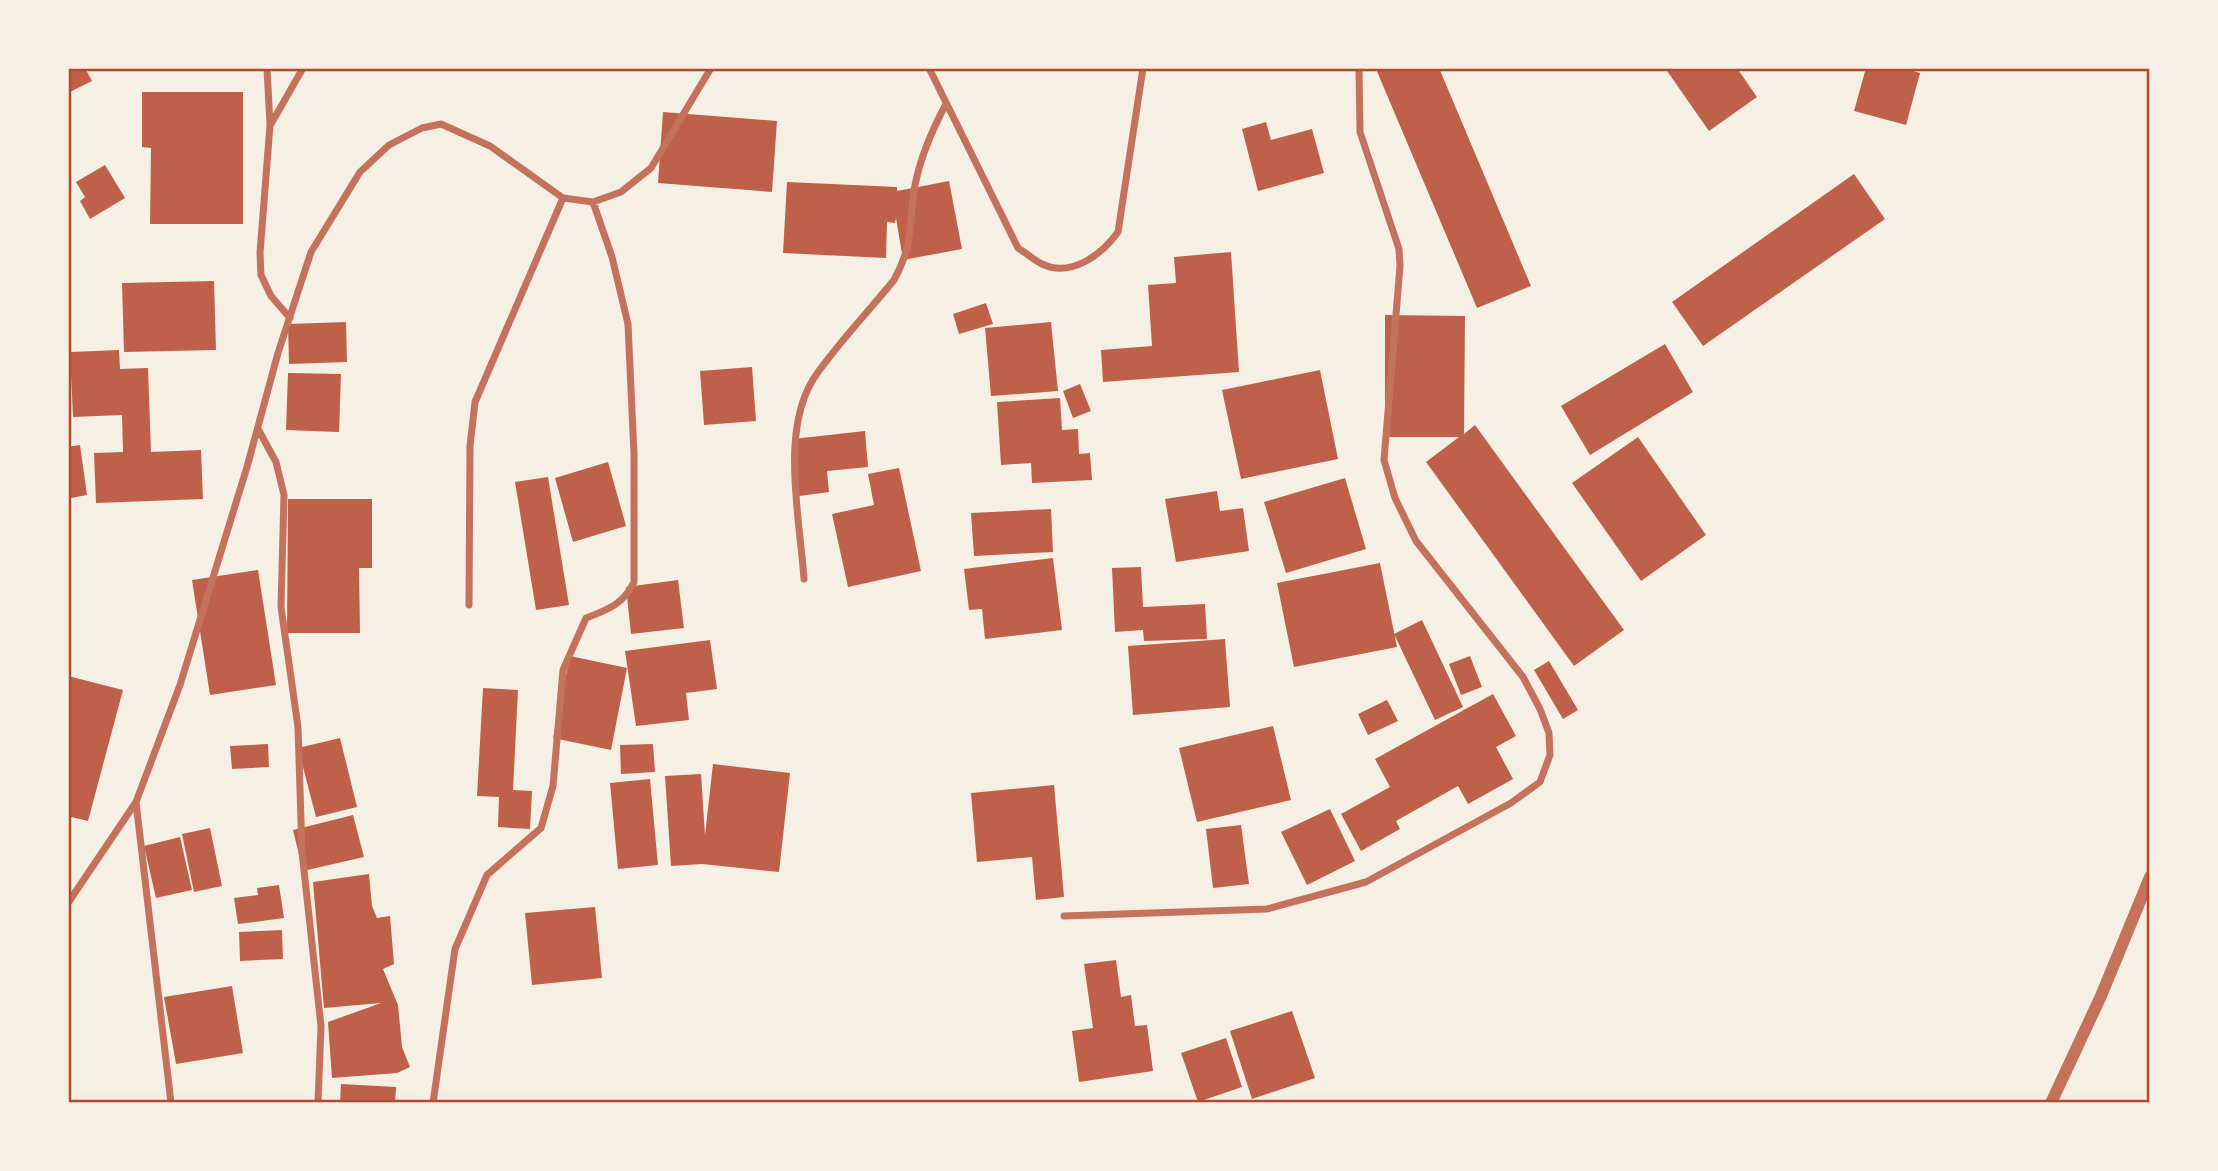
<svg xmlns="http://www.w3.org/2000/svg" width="2218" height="1171" font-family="'Fira Sans',sans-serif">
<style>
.building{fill:#bf614a}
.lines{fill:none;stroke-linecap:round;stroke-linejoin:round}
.minor{stroke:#c5725c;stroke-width:7}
.tertiary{stroke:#c5725c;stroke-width:12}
.neatline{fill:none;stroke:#b5482f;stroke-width:2.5}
</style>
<rect width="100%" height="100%" fill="#f6efe4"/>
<path class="building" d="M68,68H85L92,81L68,93Z
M1439,68L1531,286L1477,308L1376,69Z
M1665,68H1737L1757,97L1709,131Z
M1866,68H1904L1920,73L1906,125L1854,111Z
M142,92H243V224H150L151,148L142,147Z
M663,112L777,121L772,192L658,183Z
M1266,122L1271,140L1312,129L1324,173L1258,191L1242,129Z
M105,165L125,198L90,219L80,201L85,197L76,182Z
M1854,174L1885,219L1703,346L1672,302Z
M949,181L962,249L903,260L896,218L895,223L887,222L886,258L783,253L787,182L897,187V191Z
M1231,252L1239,372L1103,382L1101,350L1152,346L1148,285L1176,283L1174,257Z
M214,281L216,350L124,352L122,283Z
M986,303L993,324L959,334L953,314Z
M1385,315L1465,316L1464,434L1475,425L1624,630L1574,666L1426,462L1459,437H1385Z
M346,322L347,362L289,364L288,324Z
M1051,322L1058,391L991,396L985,328Z
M1665,344L1693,392L1590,455L1561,406Z
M119,350L120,369L148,368L151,452L201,450L203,499L96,503L94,453L123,452L122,415L73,417L70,352Z
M752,367L756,421L704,425L700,371Z
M1320,370L1338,459L1241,479L1222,390Z
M288,373L341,374L339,432L286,430Z
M1080,384L1091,411L1073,418L1063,391Z
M1060,398L1062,430L1078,429L1079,454L1090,453L1092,480L1032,483L1031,463L1001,465L997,402Z
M865,431L868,467L827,471L829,492L799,496L793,439Z
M1638,437L1706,535L1641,581L1572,483Z
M80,445L87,495L71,498L68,447Z
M608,462L626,526L573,542L555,478Z
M899,468L921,571L848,587L832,514L874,505L868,474Z
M548,477L569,605L536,610L515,482Z
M1345,478L1366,549L1286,573L1264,502Z
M1217,491L1220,511L1243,508L1249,551L1176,562L1165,499Z
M288,499H372V568H359L360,633H287Z
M1051,509L1053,552L974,556L971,513Z
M1053,558L1062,630L985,639L982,609L969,610L964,569Z
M1380,563L1397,647L1294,667L1277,583Z
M1141,567L1143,607L1205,604L1207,639L1144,641L1143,630L1115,632L1112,568Z
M258,570L276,685L210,695L192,580Z
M678,580L684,628L631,634L626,587Z
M1422,620L1463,707L1435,720L1394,634Z
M1225,639L1230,707L1133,715L1128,646Z
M710,640L717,689L686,693L689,720L636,726L625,651Z
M570,656L627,668L611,750L553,738Z
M1470,656L1482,687L1461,695L1449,664Z
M1549,661L1578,710L1563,719L1534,670Z
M68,676L123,690L88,821L71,817L69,824Z
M483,688L518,690L513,790L532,791L530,829L498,827L499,797L477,796Z
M1493,694L1516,736L1496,747L1513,779L1468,804L1458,786L1396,821L1400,829L1361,851L1341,814L1390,787L1375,759Z
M1387,700L1398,721L1368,735L1358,714Z
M1273,726L1291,800L1197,822L1179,748Z
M340,738L357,807L316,817L298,748Z
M268,744L269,767L232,769L230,746Z
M653,744L655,772L621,774L620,745Z
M713,764L790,773L779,872L702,864L671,866L665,776L701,774L705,835Z
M650,779L658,865L618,869L610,783Z
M1054,785L1064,897L1036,900L1032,857L977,862L971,793Z
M1330,809L1355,861L1307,885L1281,832Z
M353,815L364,857L303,871L293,830Z
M1241,825L1249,884L1213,888L1206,829Z
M210,828L222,886L194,892L182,834Z
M180,837L192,890L156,898L144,846Z
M369,874L372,906L377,918L390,916L394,964L383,969L398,1005L402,1047L410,1067L397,1073L332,1078L328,1022L381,1003L324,1008L313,882Z
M279,885L284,918L238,924L234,898L258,895L257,888Z
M595,907L602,978L532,985L525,913Z
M282,930L283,959L240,961L239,932Z
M1116,960L1121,997L1131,995L1135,1026L1147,1025L1153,1071L1079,1082L1072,1031L1093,1028L1084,964Z
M232,986L243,1053L176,1064L164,997Z
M1292,1011L1315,1078L1252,1099L1230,1031Z
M1226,1038L1242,1087L1198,1102L1181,1053Z
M341,1084L396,1087L395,1103H340Z"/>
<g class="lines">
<path class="minor" d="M267,68L270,125L260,253L261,275L271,296L290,318
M929,68L1018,248C1026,253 1034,260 1042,264C1072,278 1102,254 1118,232L1143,68
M271,124L303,68
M258,429L276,462L284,495L281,607L298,727L302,852L321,1026L318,1103
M804,579C800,518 779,428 816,375C839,342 869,311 894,280C915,241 908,225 915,185C921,155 932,130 946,104
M469,605L470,446L475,402L563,198
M136,802L171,1103
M68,903L136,802L180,685L247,467L278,353L311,252L360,172L389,145L422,128L441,124L490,146L563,198L593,202L621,192L651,168L711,68
M1064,916L1267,909L1366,882L1511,803L1540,782L1550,755L1549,733L1540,709L1523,677L1416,541L1395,498L1384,460L1400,266L1399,249L1360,132L1359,68
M433,1103L455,949L487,875L541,828L553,786L563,670L586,618C607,610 624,604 634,582V454L628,324L612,257L593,202"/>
<path class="tertiary" d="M2051,1103L2101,996L2150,877"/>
</g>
<rect width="2218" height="1171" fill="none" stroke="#f6efe4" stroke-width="140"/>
<rect x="70" y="70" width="2078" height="1031" class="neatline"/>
</svg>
